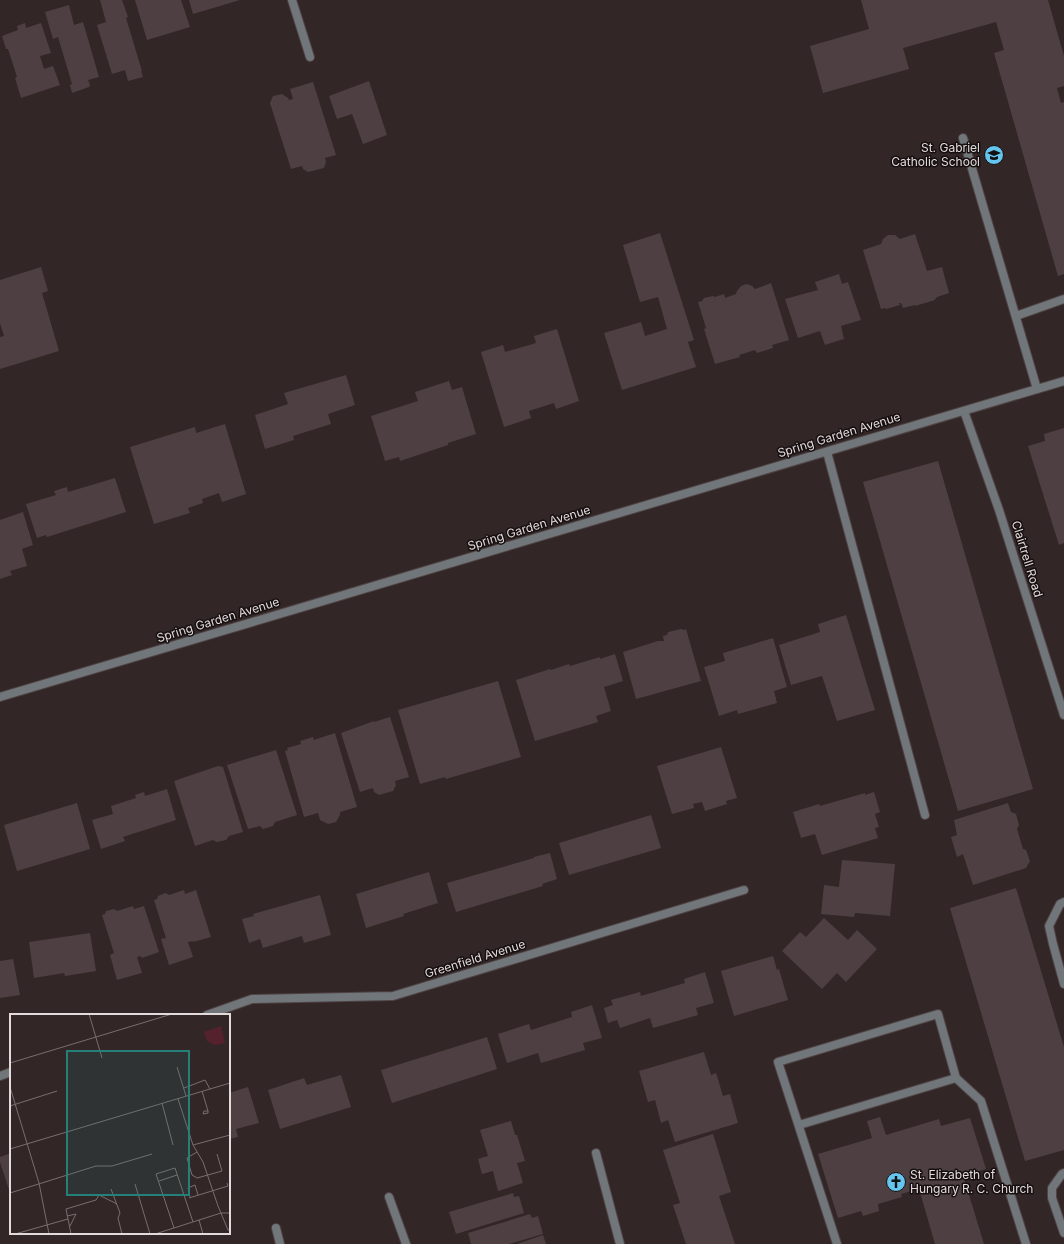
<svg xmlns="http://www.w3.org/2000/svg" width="1064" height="1244" font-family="Inter,sans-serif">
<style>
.building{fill:#4e4042}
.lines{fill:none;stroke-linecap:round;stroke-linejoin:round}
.service-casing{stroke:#4f4344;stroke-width:10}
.minor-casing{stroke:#4f4344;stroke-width:10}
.service{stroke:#707679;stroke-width:8}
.minor{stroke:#707679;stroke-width:8}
.labels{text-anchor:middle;stroke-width:3;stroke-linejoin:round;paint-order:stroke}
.poi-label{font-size:12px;fill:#e3dadb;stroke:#161011;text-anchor:end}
.street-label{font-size:12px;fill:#e3dadb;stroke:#161011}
.inset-road{fill:none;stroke:#796e6f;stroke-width:1}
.view{fill:#248079;fill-opacity:0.15;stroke:#248079;stroke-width:2}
.inset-edge{fill:none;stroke:#e3dadb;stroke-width:2}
</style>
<rect width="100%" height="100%" fill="#332627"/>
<path class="building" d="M100,0H122L128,17L126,18L142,71H141L143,77L128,81L125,70L112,74L97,25L106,22Z
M135,0H181L190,27L147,40Z
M189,0H240L193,14Z
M861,0H1048L1064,56V86L1057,88L1061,103L1064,102V274L1058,276L994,53L1004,50L996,22L903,48L909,69L823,93L810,46L869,29Z
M69,5L74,25L83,22L99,77L88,80L90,85L89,87L72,93L70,85L72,84L58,37L53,39L45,12Z
M25,23L26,28L41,23L51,53L40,56L44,69L53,66L60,85L21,98L15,78L17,77L8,49H6L2,36L18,30L17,26Z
M369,81L387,135L363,144L352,114L337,119L329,96Z
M313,82L336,155L325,158L326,162L324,168L308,172L303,169L302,166L291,169L270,103L273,96L282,94L288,98L289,100L293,99L290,89Z
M660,233L694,340L688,342L696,367L622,390L604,333L641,322L645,336L667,329L658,297L640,302L623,245Z
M915,234L927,271L942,267L949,293L937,297L935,299V300L915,306V305L903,308L901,303H899L900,305L886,309L885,308L881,309L863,250L881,244L883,239L888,235H895L900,239Z
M41,267L48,291L42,293L59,351L0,369V337L4,336L0,323V280Z
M839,274L842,284L848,282L861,320L841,326L844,339L834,342L825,345L820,331L798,338L785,299L818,290L815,282Z
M771,283L789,340L772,345L773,348L757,353L755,350L739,355L740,357L715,364L704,329L706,328L698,302L702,301L704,298L713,296L715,297L724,294L725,298L736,294L737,291L741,286L747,284L752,286L755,289Z
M557,329L579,401L556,409L554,403L529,411L531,418L504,427L481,352L503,345L505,352L536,343L534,336Z
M346,375L355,405L328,414L331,424L293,436L294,440L265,449L255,415L288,404L284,393Z
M449,381L452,390L462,387L476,434L448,443V445L400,461L399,457L385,461L371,416L418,401L415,392Z
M225,424L246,494L222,502L219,493L202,499L203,503L188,508L190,513L154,524L130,447L195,427L196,433Z
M1064,428V543L1059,545L1028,446L1045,441L1044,434Z
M938,461L1033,789L958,811L863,482Z
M115,478L126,512L47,537L46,535L37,538L26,504L56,495L54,491L67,487L68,492Z
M23,512L33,545L22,549L27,566L10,571L12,575L0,579V520Z
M846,615L875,710L837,721L822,676L791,685L779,645L820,632L818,624Z
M681,629L684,630L686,629L701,681L636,699L623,652L658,641H664L663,636L667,635L668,632Z
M773,638L787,687L774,691L777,703L738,714L737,710L719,716L704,667L725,661L723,653Z
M615,654L623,681L604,687L611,711L596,716L598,722L535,741L516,680L550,669L551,670L569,664L570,666L600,657V659Z
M498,681L521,757L446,779L445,777L420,784L398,710Z
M390,717L409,777L395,781L396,785L393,791L379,795L374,792L373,788L360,792L341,733L374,721V722Z
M335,733L357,807L340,812V815L336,822L328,824L320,820L318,813L304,817L285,751L288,750L287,748L301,744L300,741L313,737L314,740Z
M721,747L737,798L726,801L727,804L705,811L702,802L693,804L694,808L672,814L657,766Z
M276,750L297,815L275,822L273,826L263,829L260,826L248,829L227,765Z
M218,766L223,767L243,832L229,836L226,840L217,842L213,840L195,846L174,781Z
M167,789L176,820L123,837L125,841L101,849L92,820L113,814L111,806L136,798L135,795L144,792L145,796Z
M874,792L880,812L875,814L879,827L875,828L878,838L822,855L815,834L801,838L793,812L819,804L820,806L865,793V795Z
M77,803L90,849L17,871L4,825Z
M1008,803L1011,812L1016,814L1019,825L1017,829L1023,849L1026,850L1030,861L1026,868L973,885L963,854L957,857L951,837L957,835L954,820Z
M651,815L661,848L569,875L559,843Z
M550,853L557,879L542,884L543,886L456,912L447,883L534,858V857Z
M842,860L895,864L890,916L855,913L854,917L821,914L824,885L839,887Z
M429,872L438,903L403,914L404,916L366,928L356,894Z
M1016,888L1064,1047V1150L1025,1161L950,908Z
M184,890L185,894L196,890L211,937L193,942V941L188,942L193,957L169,965L161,939L166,938L154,900L157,899L158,896L166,893L169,895Z
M320,895L331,935L304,943L302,936L263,948L260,939L249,943L242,919L254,916L253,914Z
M133,906L134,909L144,906L159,952L142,958L141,956L137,957L142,973L117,980L110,955L114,953L102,915L105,914L106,911L114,909L117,911Z
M824,918L848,940L857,930L877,949L846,982L837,973L822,989L782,951L800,932L806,937Z
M90,933L96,971L65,976L64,973L34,978L29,942Z
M773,956L777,970L779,969L788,1000L734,1016L721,971Z
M13,959L20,995L0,998V961Z
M705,972L714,1003L696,1008L698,1015L653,1028L650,1018L620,1028L617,1020L608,1023L604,1008L613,1005L611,1000L640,992L641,996L685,983L684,979Z
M592,1005L602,1038L583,1043L585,1050L541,1063L538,1053L507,1063L498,1034L529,1024L531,1030L572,1017L571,1012Z
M487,1037L497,1069L392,1103L381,1070Z
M704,1052L711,1075L716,1073L723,1096L730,1094L738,1123L675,1142L668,1120L661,1123L655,1100L648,1102L639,1071Z
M341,1075L351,1107L280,1129L268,1090L304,1078L307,1085Z
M248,1087L259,1123L236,1129L238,1137L229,1139V1093Z
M880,1117L886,1135L939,1119L941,1126L970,1118L986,1169L963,1175L984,1244H935L919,1189L901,1194L902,1197L878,1204L879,1211L863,1216L861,1211L838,1218L818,1154L872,1138L867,1121Z
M511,1121L515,1135H517L525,1161L517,1163L523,1183L498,1191L493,1171L482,1174L478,1159L488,1156L480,1130Z
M713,1134L731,1192L719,1196L735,1244H686L673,1205L680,1203L663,1150Z
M11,1153V1196L0,1162V1157Z
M513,1193L514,1197L519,1196L524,1213L456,1234L449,1212Z
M530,1214L532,1218L538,1216L543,1234L509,1244H471L468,1233Z
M543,1235L546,1244H517Z"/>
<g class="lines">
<g class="service-casing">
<path id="service" d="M963,138L1037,389
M1016,316L1064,299
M827,452L925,815
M1064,902L1060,904L1049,926L1053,944L1064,984
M799,1125L956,1078
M1064,1173L1062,1174L1052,1188V1198L1064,1233
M389,1197L406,1244
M276,1228L280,1244
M837,1244L778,1062L938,1014L956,1078L981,1101L1026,1244"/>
</g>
<g class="minor-casing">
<path id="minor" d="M292,0L310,57
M964,411L999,510L1064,715
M0,697L1064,381
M207,1015L252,999L393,996L744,890
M0,1076L11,1072
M596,1153L620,1244"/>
</g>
<use href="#service" class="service"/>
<use href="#minor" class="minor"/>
</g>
<defs>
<g id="school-disc" transform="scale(1)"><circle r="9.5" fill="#65c5ee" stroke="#161011"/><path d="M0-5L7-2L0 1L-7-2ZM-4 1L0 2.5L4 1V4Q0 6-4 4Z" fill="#111"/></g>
<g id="church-disc" transform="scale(1)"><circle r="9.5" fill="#65c5ee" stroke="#161011"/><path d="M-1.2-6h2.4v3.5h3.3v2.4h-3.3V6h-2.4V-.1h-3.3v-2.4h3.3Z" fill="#111"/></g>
</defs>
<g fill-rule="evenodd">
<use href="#school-disc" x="994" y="155"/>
<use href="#church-disc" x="896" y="1182"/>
</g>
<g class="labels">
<g class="poi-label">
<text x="980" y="152">St. Gabriel<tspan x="980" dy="14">Catholic School</tspan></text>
<text x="910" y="1179" text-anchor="start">St. Elizabeth of<tspan x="910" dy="14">Hungary R. C. Church</tspan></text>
</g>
<g class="street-label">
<text transform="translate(839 435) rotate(-17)" y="4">Spring Garden Avenue</text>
<text transform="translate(529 528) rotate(-17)" y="4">Spring Garden Avenue</text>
<text transform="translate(1027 559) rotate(73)" y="4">Clairtrell Road</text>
<text transform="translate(218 620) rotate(-17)" y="4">Spring Garden Avenue</text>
<text transform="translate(475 959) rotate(-17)" y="4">Greenfield Avenue</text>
</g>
</g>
<g transform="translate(10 1014)">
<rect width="220" height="220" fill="#332627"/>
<path d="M211,12L215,29L205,31L197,27L194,18Z" fill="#55212c"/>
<path class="inset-road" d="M79,0L92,44M0,49L162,0M167,53L176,82M0,73L29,169L39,220M174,74L195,66L200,75M192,77L198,97V99L193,100L194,97H198M168,85L183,131L193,148L208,192L218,216H220M152,89L163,131M0,92L47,77M183,131L220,121M0,135L220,69M187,138L177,144L182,161L187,164L212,157L207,140M149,167L167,161M125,170L140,220M101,175L110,199L108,204L112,220M0,179L86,152H102L142,140M180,183L178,174L185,171L188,181M179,184L218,172L217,169M57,202L66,200L60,212M189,206L193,220M164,214L146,160L165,154L183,208M5,220L58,205M61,220L56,195L86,186L89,181L107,190M145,220L211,199H220"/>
<path class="view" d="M57,37H179V181H57Z"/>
<rect width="220" height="220" class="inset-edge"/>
</g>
</svg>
